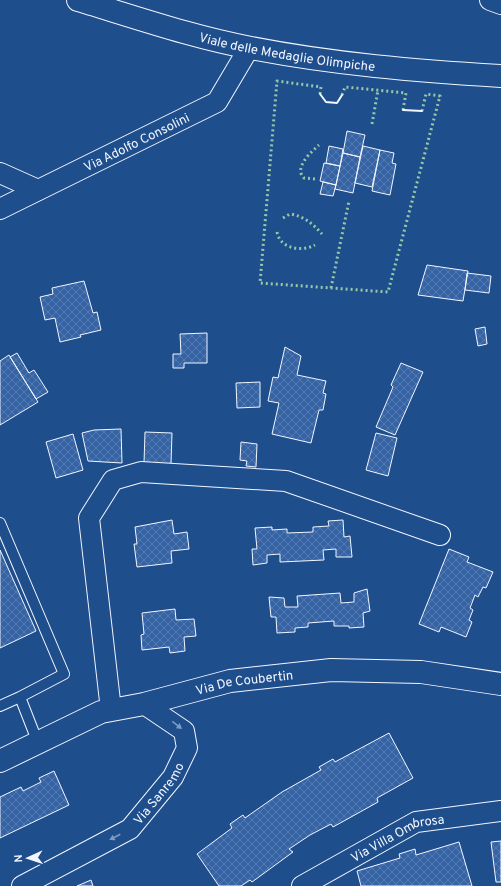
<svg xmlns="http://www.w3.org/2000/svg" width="501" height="886" font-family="Overpass,sans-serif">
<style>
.building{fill:url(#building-cross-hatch);stroke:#f2f6ff}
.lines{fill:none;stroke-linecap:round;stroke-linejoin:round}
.service-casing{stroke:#f2f6ff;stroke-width:12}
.minor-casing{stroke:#f2f6ff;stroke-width:22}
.secondary-casing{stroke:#f2f6ff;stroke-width:24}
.primary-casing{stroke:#f2f6ff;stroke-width:24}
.service{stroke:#1f4e8c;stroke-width:10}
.minor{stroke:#1f4e8c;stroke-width:20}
.secondary{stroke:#1f4e8c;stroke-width:22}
.primary{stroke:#1f4e8c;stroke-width:22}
.hedge{stroke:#97c8a6;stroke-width:3;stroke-dasharray:2 3;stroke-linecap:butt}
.wall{stroke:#f2f6ff;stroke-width:2}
.oneway{fill:#7e9ac0}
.labels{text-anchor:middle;stroke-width:3;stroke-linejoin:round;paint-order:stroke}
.street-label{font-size:13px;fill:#f2f6ff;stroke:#1f4e8c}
</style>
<defs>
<pattern id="building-cross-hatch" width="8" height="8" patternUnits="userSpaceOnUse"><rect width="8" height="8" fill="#3563a3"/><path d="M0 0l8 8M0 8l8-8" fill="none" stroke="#537ab1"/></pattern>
</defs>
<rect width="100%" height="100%" fill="#1f4e8c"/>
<path class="building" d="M347,131L365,135L360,157L343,153Z
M329,146L343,149L340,166L326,163Z
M363,146L380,150L372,187L355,183Z
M380,150L394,153L392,163L396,164L390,195L372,191Z
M343,153L360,157L353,193L335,189Z
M324,163L340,166L336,185L320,181Z
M323,182L336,185L333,196L320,194Z
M427,265L468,271L463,301L418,295Z
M467,273L491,276L489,293L465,290Z
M84,281L93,313L97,312L101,330L80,335L81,337L60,342L55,318L45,320L40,297L53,294L52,288Z
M485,327L487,344L478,346L475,329Z
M207,333V363H184V368H173V354H181L180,334Z
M285,347L301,356L297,375L326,381L323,393L326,394L323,410H319L311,443L272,434L279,403L268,401L273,377L278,378Z
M17,353L29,373L34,370L48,392L36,399L10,357Z
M9,355L38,402L0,425V361Z
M401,363L423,372L395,435L376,427L393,387L391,385Z
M260,382V407L237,408L236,383Z
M121,429L122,463L88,461L82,433L94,430Z
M145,432L172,433L171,464L144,463Z
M376,433L397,438L388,476L366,470Z
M73,434L83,470L56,478L46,442Z
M241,442L257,444L256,467L246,466L247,461L240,460Z
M172,520L174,534L187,532L189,549L171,551L172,563L137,567L134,544H137L135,527Z
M343,520L344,537L350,536L352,557H336V549L323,550L324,560L280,562V554L267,555V563L253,565L252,549H257L255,528L272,527V530L287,529V533L313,532V527L329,526L328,521Z
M449,549L469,557L467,562L493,572L486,588L483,587L478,597L475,595L470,608L473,610L469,620L472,622L466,637L441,627L439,632L419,624Z
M0,550L36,631L0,648Z
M367,589L370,611L363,613L364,627L349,628V626H334V621L308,623V627L295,628V632L277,633L276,617H271L269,597L284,598L285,607H298L297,596L340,593L341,603L354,602V593Z
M175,609L176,620L194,619L196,636L184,637L185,651L170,653L169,647L142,650L141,635L144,634L142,613Z
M389,733L413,778L377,798L378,802L333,827L331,824L310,835L289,849L293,852L252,882L250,880L241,886H219L197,854L232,828L230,824L243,815L245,818L282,792L321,770L319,767L333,759L335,762Z
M54,771L69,805L0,838V797L21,787L23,791L41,782L39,778Z
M501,841V882H496L491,842Z
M459,842L472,886H361L357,871L400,858L399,854L415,849L416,855Z
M91,880L93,886H77Z"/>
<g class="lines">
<g class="service-casing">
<path id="service" d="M0,523L64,674L20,697
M0,706L20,697L38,743"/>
</g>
<g class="minor-casing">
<g id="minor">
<path d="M490,0L501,4"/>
<path d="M0,173L38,190"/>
<path id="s1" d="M0,209L217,102L249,48"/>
<path d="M111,710L89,518L113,480L141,472L286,481L440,535"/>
<path id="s2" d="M22,886L130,829L173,777L187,748L184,731L144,704"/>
<path id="s3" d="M302,886L416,822L501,811"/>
</g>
</g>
<g class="secondary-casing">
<g id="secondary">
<path id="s4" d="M78,0C135,17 192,37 251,48C333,64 417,71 501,76"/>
</g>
</g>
<g class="primary-casing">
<g id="primary">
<path id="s5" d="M0,761L101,712L144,704L230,681L331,670L421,672L501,684"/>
</g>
</g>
<use href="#service" class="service"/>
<use href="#minor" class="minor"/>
<use href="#secondary" class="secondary"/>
<use href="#primary" class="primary"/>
<path class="hedge" d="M320,94L321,87L277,81L260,283L388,292L440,96L426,94L422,111
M342,95L345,87L406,93L403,110
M372,124L378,90
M315,179L304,178C293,168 312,151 319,145
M283,218L290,214C304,216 313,224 322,234
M277,232C280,249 302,252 315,245
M331,288L349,201"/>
<path class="wall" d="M320,94L326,102L337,103L342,95
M403,110L422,111"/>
</g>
<defs><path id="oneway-solid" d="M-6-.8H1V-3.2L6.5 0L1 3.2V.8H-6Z"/></defs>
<g class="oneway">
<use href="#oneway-solid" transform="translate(177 725) rotate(38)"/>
<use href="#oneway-solid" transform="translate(115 837) rotate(152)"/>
</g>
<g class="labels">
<g class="street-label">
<text dy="5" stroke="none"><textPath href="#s4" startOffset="216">Viale delle Medaglie Olimpiche</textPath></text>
<text dy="5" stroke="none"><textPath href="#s1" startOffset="152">Via Adolfo Consolini</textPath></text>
<text dy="5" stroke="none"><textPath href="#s5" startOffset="259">Via De Coubertin</textPath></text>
<text dy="5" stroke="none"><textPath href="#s2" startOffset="168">Via Sanremo</textPath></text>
<text dy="5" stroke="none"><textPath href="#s3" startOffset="108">Via Villa Ombrosa</textPath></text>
</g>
</g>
<g transform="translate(28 858) rotate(267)" stroke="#1f4e8c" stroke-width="3" paint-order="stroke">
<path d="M0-3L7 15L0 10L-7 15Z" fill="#f2f6ff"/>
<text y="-6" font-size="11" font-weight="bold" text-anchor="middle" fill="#f2f6ff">N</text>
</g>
</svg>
